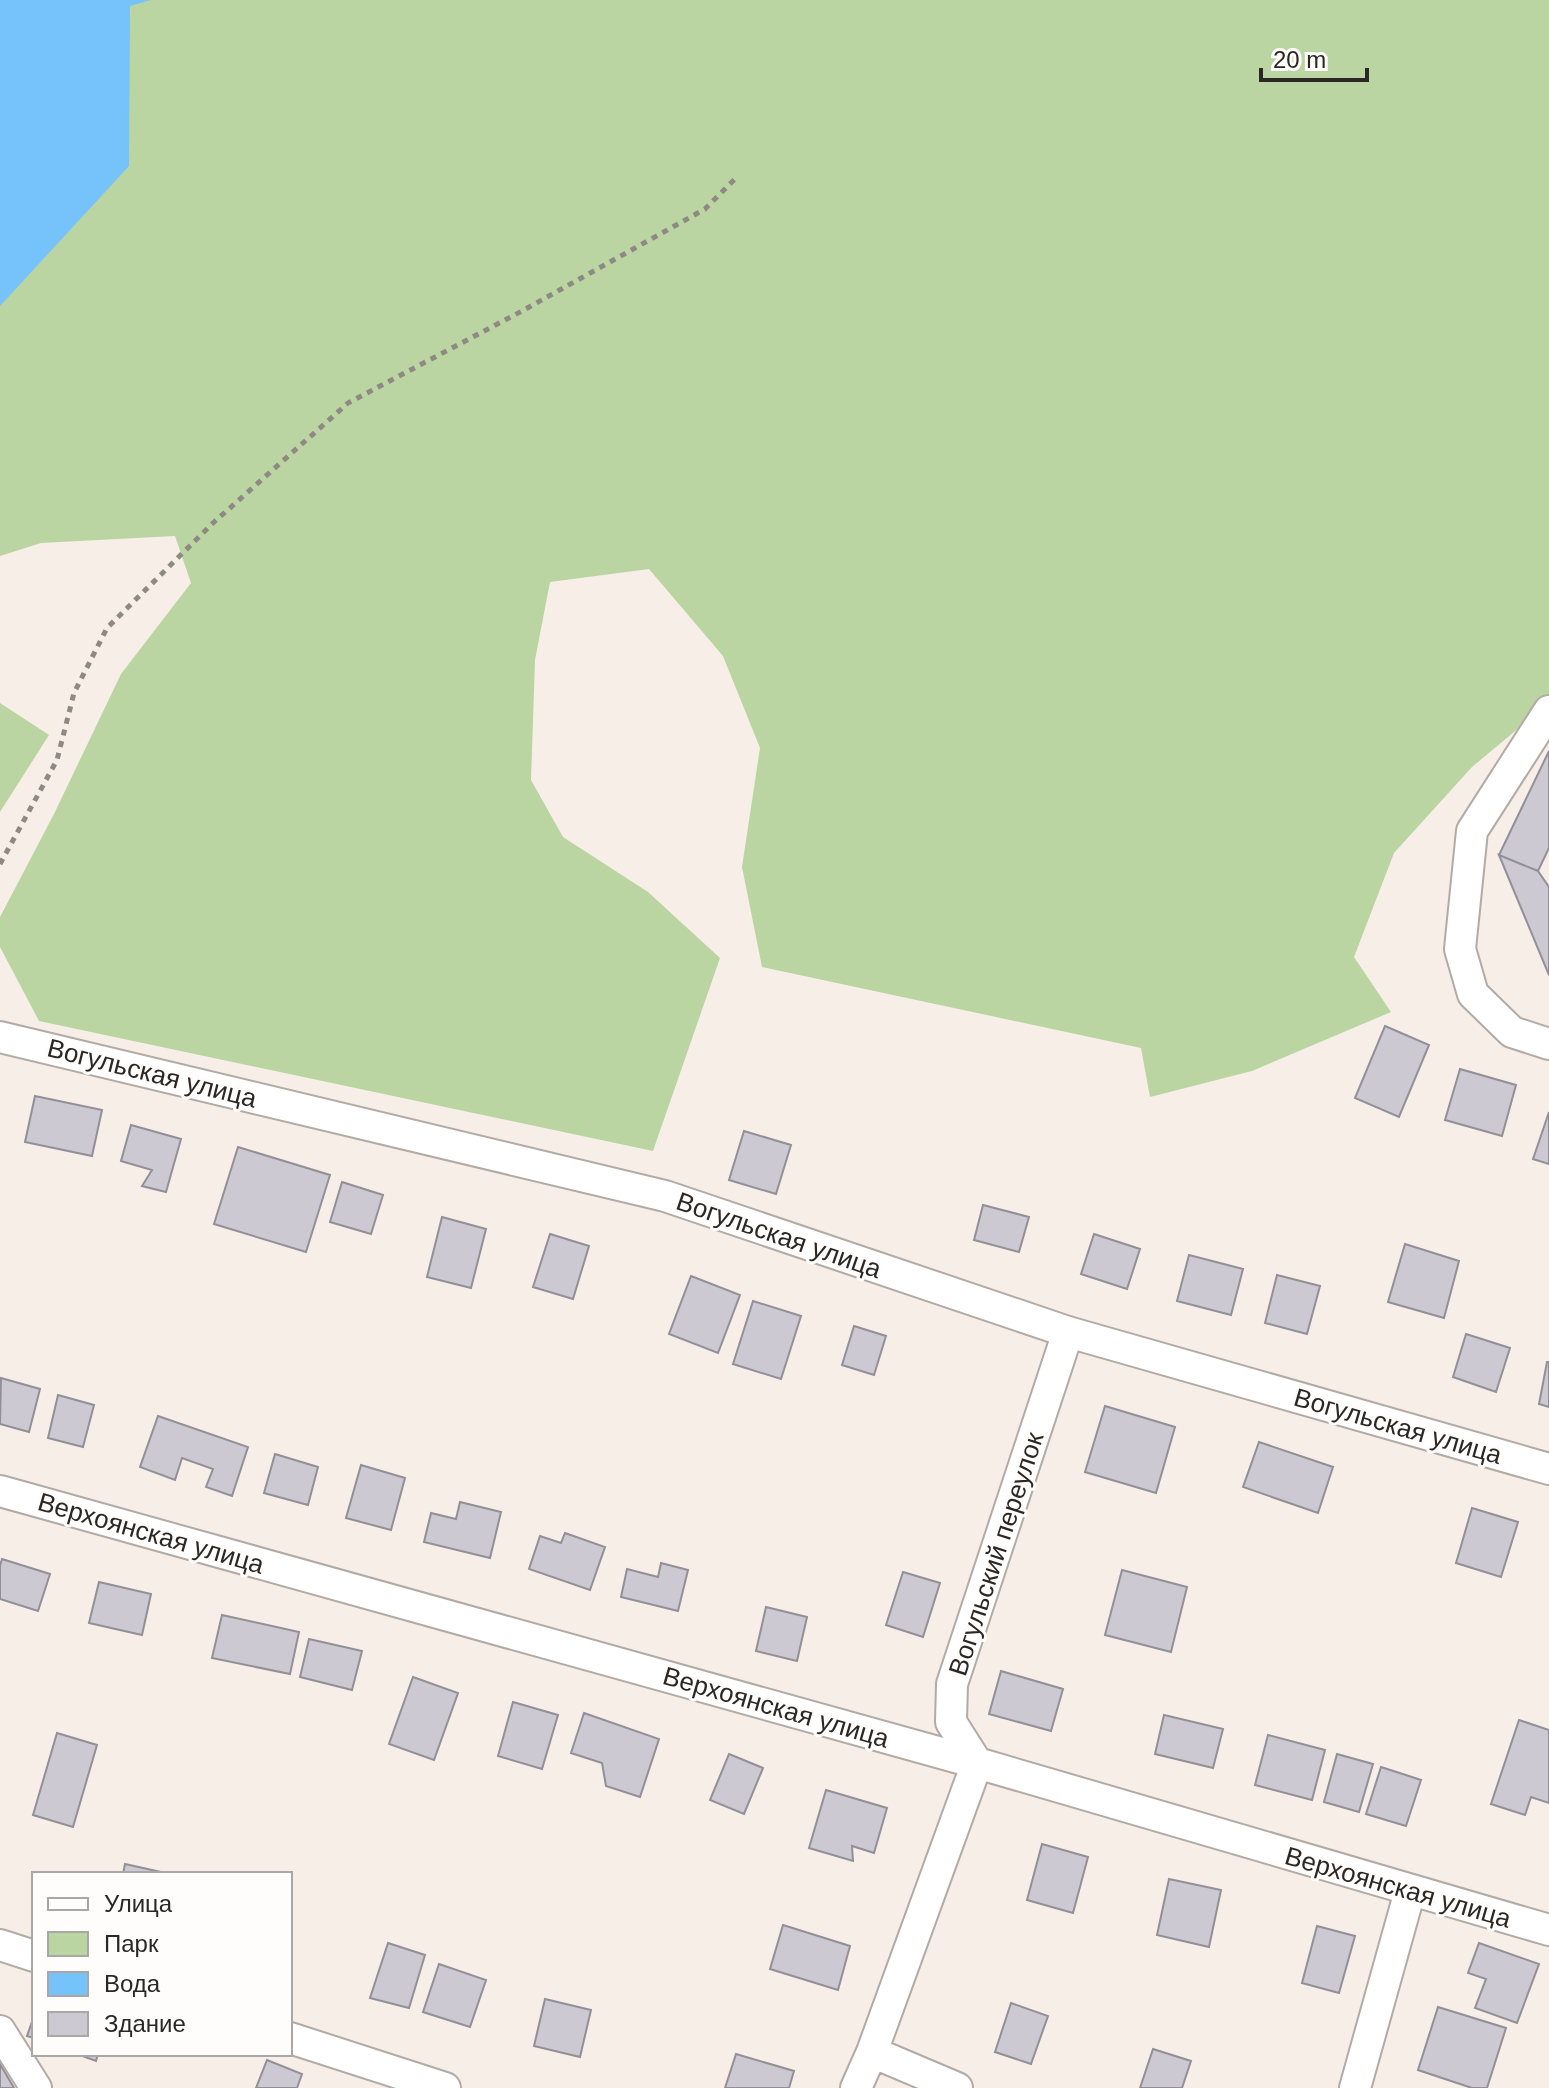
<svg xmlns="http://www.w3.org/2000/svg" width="1549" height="2088" font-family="Helvetica,sans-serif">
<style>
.green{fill:#bad5a1}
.water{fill:#75c3fa}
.building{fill:#ccc9d2;stroke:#928f97;stroke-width:2}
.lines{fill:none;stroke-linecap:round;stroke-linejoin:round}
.street-casing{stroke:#b2aaa4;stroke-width:34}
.path{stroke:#8f8984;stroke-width:5;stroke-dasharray:6 6;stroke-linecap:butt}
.street{stroke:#fff;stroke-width:30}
.labels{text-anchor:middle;stroke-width:6;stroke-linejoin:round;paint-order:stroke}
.street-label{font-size:26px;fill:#2a2724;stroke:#fffdfc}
</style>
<rect width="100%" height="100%" fill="#f7eee8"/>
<path class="green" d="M0,0H1549V703L1472,767L1394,853L1354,957L1391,1012L1252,1071L1150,1097L1141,1048L762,967L742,867L760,748L723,656L649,569L550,582L535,660L531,780L563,837L648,892L720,958L653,1151L39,1021L0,947V917L54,814L121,674L191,583L175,536L41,543L0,556Z
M0,703L49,735L0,812Z"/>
<path class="water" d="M0,0H151L130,6L129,166L0,306Z"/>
<path class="building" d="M1549,751V848L1538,871L1499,855Z
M1499,855L1538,871L1549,887V975Z
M1385,1026L1429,1045L1399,1117L1355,1098Z
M1460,1069L1516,1085L1502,1136L1445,1120Z
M35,1096L102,1110L92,1156L25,1142Z
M1549,1112V1164L1533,1159Z
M131,1125L181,1139L166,1192L142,1186L152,1170L121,1161Z
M744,1131L791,1145L776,1194L729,1180Z
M238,1147L330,1175L306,1252L214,1224Z
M342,1182L383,1195L371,1234L330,1222Z
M983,1205L1029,1217L1019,1252L974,1240Z
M442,1217L486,1229L471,1288L427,1277Z
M550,1234L589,1246L573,1299L533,1287Z
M1094,1234L1140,1249L1127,1289L1081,1274Z
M1405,1244L1459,1261L1444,1318L1388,1302Z
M1189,1255L1243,1269L1231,1315L1177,1301Z
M1277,1275L1320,1286L1307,1334L1265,1323Z
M691,1276L740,1295L718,1353L669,1334Z
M753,1301L801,1316L781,1379L733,1364Z
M854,1326L886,1336L874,1375L842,1365Z
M1466,1334L1510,1348L1496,1392L1453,1377Z
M1547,1362H1549V1407L1539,1404Z
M1,1378L40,1389L29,1432L0,1424Z
M58,1395L94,1405L83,1447L48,1438Z
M1105,1406L1175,1427L1156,1493L1085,1472Z
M158,1416L248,1447L232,1496L206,1487L213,1469L182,1458L175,1480L140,1467Z
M1259,1442L1333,1467L1318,1513L1243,1487Z
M275,1454L318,1467L308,1505L264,1493Z
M361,1465L405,1478L391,1530L346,1518Z
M460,1502L501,1512L490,1558L424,1542L431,1513L456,1519Z
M1472,1508L1518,1522L1501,1577L1456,1563Z
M565,1533L605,1547L590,1590L529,1569L540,1536L561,1543Z
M2,1559L50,1574L38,1611L0,1599V1566Z
M661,1563L688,1570L678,1611L621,1597L627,1569L658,1577Z
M1122,1570L1187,1587L1171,1652L1105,1635Z
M903,1572L940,1583L923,1637L886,1625Z
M99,1582L151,1594L142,1635L89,1623Z
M766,1607L807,1617L797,1661L756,1651Z
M222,1615L299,1632L290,1674L212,1658Z
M309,1639L362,1651L352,1690L300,1677Z
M1001,1671L1063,1689L1051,1731L989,1714Z
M413,1677L458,1693L434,1760L389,1744Z
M513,1702L558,1715L542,1769L498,1756Z
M584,1713L659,1739L640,1797L606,1786L602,1763L571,1753Z
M1164,1715L1223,1729L1213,1768L1155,1754Z
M1519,1720L1549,1730V1803L1531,1797L1525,1815L1491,1804Z
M57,1733L97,1745L73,1827L33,1815Z
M1268,1735L1325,1750L1312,1800L1255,1785Z
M729,1754L763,1768L744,1814L710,1800Z
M1337,1754L1373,1764L1359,1812L1324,1802Z
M1381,1767L1421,1780L1406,1826L1366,1814Z
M826,1790L887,1808L874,1853L852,1846L853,1861L809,1848Z
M1042,1844L1088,1857L1073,1913L1027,1900Z
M125,1864L170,1874H123Z
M1169,1879L1221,1890L1209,1947L1157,1935Z
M783,1925L850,1946L838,1990L770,1969Z
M1317,1926L1355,1936L1339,1993L1302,1983Z
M388,1943L425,1955L409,2008L370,1998Z
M1479,1943L1539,1964L1517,2023L1475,2008L1486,1979L1468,1973Z
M439,1964L486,1980L470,2027L423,2012Z
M545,1999L591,2010L580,2057L534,2046Z
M1011,2003L1048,2016L1031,2064L995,2052Z
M1438,2007L1506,2028L1487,2088H1472L1418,2070Z
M34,2016V2038L27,2036Z
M1153,2049L1191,2061L1182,2088H1140Z
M77,2054H98L96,2061Z
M736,2054L794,2071L789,2088H725Z
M267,2060L302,2074L297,2088H256Z
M0,2064L14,2088H0Z"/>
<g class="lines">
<g class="street-casing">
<path id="street" d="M1549,711L1472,831L1460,949L1473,994L1512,1032L1549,1044
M0,1037L665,1196L1068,1332L1549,1469
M0,1491L977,1763L1549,1930
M0,1945L34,1956
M0,2031L36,2088
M290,2038L445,2088
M872,2052L957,2088
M856,2088L872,2052L977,1763L951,1722L952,1684L1068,1332
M1355,2088L1410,1891"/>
</g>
<path class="path" d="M0,864L57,760L74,693L107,628L213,523L348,403L522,311L705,209L736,178"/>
<use href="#street" class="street"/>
</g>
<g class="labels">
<g class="street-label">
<text transform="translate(152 1073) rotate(14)" y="9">Вогульская улица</text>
<text transform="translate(779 1235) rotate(19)" y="9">Вогульская улица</text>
<text transform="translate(1398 1426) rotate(16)" y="9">Вогульская улица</text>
<text transform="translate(151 1533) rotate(16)" y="9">Верхоянская улица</text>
<text transform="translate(996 1554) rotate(-72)" y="9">Вогульский переулок</text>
<text transform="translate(776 1707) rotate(16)" y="9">Верхоянская улица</text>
<text transform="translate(1398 1887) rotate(16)" y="9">Верхоянская улица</text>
</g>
</g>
<rect x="32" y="1872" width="260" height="184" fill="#fffdfc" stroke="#aaa7a6" stroke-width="2"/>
<rect x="48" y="1898" width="40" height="12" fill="#ffffff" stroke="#aaa7a6" stroke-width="2"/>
<text x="104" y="1912" font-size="24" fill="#2a2724">Улица</text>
<rect x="48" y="1932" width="40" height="24" fill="#bad5a1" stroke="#aaa7a6" stroke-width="2"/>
<text x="104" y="1952" font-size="24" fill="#2a2724">Парк</text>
<rect x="48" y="1972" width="40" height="24" fill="#75c3fa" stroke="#aaa7a6" stroke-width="2"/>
<text x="104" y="1992" font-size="24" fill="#2a2724">Вода</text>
<rect x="48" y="2012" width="40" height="24" fill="#ccc9d2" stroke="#aaa7a6" stroke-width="2"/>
<text x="104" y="2032" font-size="24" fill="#2a2724">Здание</text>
<path d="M1261 68v12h106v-12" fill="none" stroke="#2a2724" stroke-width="4"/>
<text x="1273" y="68" font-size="24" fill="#2a2724" stroke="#fffdfc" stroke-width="6" paint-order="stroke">20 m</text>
</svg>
